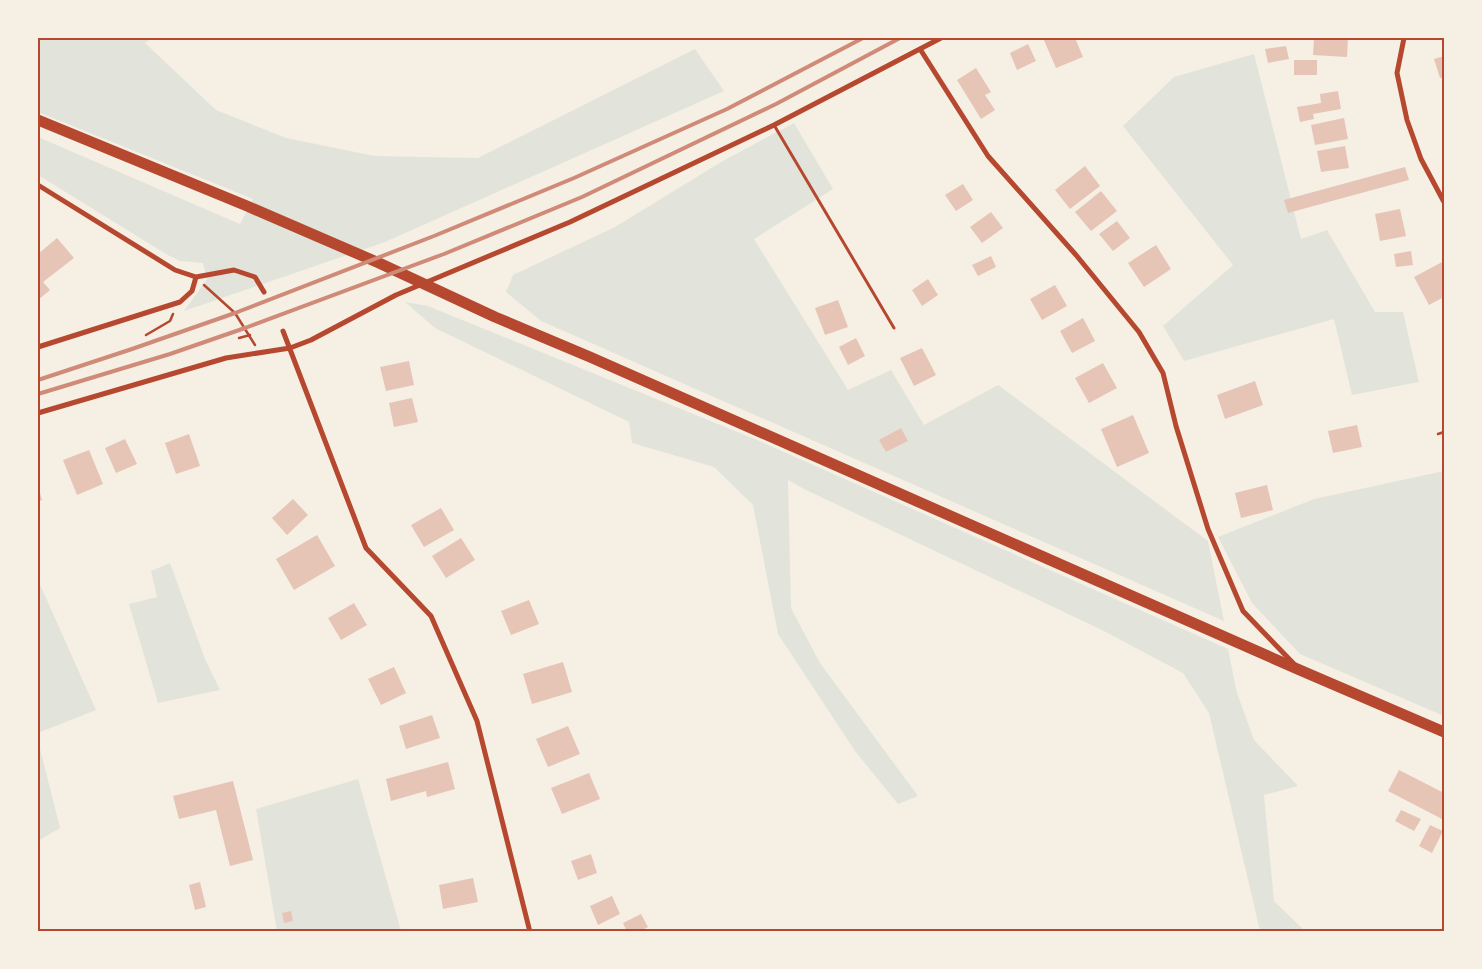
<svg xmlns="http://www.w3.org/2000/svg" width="1482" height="969" font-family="Figtree,sans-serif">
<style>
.green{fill:#e2e4dc}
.building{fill:#e6c5b7}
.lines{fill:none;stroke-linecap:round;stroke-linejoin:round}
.path{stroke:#b5482f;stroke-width:2.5}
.service{stroke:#b5482f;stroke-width:3}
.minor{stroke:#b5482f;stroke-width:5}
.trunk{stroke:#b5482f;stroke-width:11}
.rail{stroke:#cf8b77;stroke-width:4}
.neatline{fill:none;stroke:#b5482f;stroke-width:2}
</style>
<rect width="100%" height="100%" fill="#f6efe4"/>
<path class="green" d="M38,38H152L145,43L216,110L286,138L375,156L478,158L695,49L724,91L385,242L184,311L207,279L203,263L180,261L166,254L38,175V137L240,224L253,199L38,112Z
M1254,54L1301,239L1327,230L1375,312H1403L1419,382L1352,395L1334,319L1184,361L1163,326L1233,265L1123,126L1174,77Z
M794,123L833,189L754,239L848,390L891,370L924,425L998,385L1208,541L1224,621L541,321L506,292L513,275L615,227L721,162Z
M405,302L428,306L757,440L1228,649L1237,693L1254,740L1298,786L1264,795L1274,901L1305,931H1260L1209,713L1183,673L1102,630L804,489L788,480L791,608L820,663L918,796L898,804L855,751L778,634L753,505L714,467L632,443L629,422L435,328Z
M1444,471V716L1300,654L1252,603L1218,537L1314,499Z
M170,563L205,659L220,690L158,703L129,604L157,597L151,571Z
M38,580L96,710L38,733Z
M38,741L60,828L38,841Z
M358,779L401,931H277L256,809Z"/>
<path class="building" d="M1043,38H1075L1083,57L1056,68Z
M1314,38H1348L1347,57L1313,55Z
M1028,44L1036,61L1017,70L1010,53Z
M1286,46L1289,59L1268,63L1265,49Z
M1444,56V77L1440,78L1434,59Z
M1294,60H1317V75H1294Z
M976,68L991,92L985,95L995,110L981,119L957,80Z
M1338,91L1341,109L1313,114L1314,119L1300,122L1297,107L1321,103L1320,94Z
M1344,118L1348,139L1315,145L1311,125Z
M1345,146L1349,168L1321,172L1317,151Z
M1085,166L1100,186L1070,209L1055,190Z
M1405,167L1409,180L1288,213L1284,200Z
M963,184L973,200L956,211L945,195Z
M1101,191L1117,211L1091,231L1075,212Z
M1400,209L1406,236L1380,241L1375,214Z
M991,212L1003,228L982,243L970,227Z
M1117,221L1130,238L1113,251L1099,234Z
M57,238L74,258L43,282L50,290L38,300V254Z
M1156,245L1171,269L1144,287L1128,263Z
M1411,251L1413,265L1396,267L1394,254Z
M991,256L996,267L978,276L972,265Z
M1444,261V297L1429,305L1414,277Z
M928,279L938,295L922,306L912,290Z
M1055,285L1067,306L1042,320L1030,299Z
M838,300L848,327L825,335L815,308Z
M1083,318L1095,341L1072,353L1060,331Z
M856,338L865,356L848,365L839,347Z
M922,348L936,375L914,386L900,358Z
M409,361L414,385L386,391L380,367Z
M1103,363L1117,388L1089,403L1075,378Z
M1255,381L1263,405L1225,419L1217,395Z
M412,398L418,422L394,427L389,403Z
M1133,415L1149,453L1117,467L1101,429Z
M1357,425L1362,447L1333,453L1328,431Z
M901,428L908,441L886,452L879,440Z
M189,434L200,466L176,474L165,443Z
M125,439L137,464L116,473L105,448Z
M89,450L103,484L77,495L63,460Z
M1267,485L1273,510L1241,518L1235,493Z
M38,486L42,500L38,502Z
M293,499L308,515L287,535L272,518Z
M441,508L454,530L424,547L411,525Z
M317,535L335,566L294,590L276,559Z
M461,538L475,560L446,578L432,556Z
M529,600L539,624L511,635L501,611Z
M354,603L367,625L341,640L328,618Z
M563,662L572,692L532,704L523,674Z
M394,667L406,693L381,705L368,679Z
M432,715L440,738L406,749L399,726Z
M568,726L580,754L548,767L536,739Z
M448,762L455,789L427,797L426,791L391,801L386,779Z
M1399,770L1444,793V820L1388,791Z
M589,773L600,799L562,814L551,788Z
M233,781L253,860L230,866L216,810L179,819L173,796Z
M1401,810L1421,819L1414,831L1395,821Z
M1430,825L1443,831L1432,853L1419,846Z
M591,854L597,873L578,880L571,861Z
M473,878L478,902L443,909L439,885Z
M200,882L206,907L195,910L189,885Z
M612,896L620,914L598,925L590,906Z
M291,911L293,921L284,923L282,913Z
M641,914L648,927L639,932H627L623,923Z"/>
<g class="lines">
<path class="path" d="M204,285L235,313L255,345
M146,335L170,321L173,314
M239,338L250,335
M1438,434L1444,432"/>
<path class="service" d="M774,125L894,328"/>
<path class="minor" d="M1404,38L1397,73L1407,120L1421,159L1444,202
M920,49L988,156L1076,255L1139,332L1163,373L1176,426L1208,529L1243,611L1294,664
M38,185L175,270L196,277L234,270L255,277L264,292
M283,331L366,548L431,616L477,721L530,932
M38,347L180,302L192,291L196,277
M38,413L226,358L290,348L311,340L396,295L570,222L774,125L941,38"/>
<path class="trunk" d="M38,120L247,206L379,263L495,317L590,357L1302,671L1444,732"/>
<path class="rail" d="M38,380L132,349L235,313L434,236L574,178L727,109L863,38
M38,394L170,354L245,328L444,254L582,197L776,104L900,38"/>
</g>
<rect width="1482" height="969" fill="none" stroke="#f6efe4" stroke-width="78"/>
<rect x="39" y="39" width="1404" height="891" class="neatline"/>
</svg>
